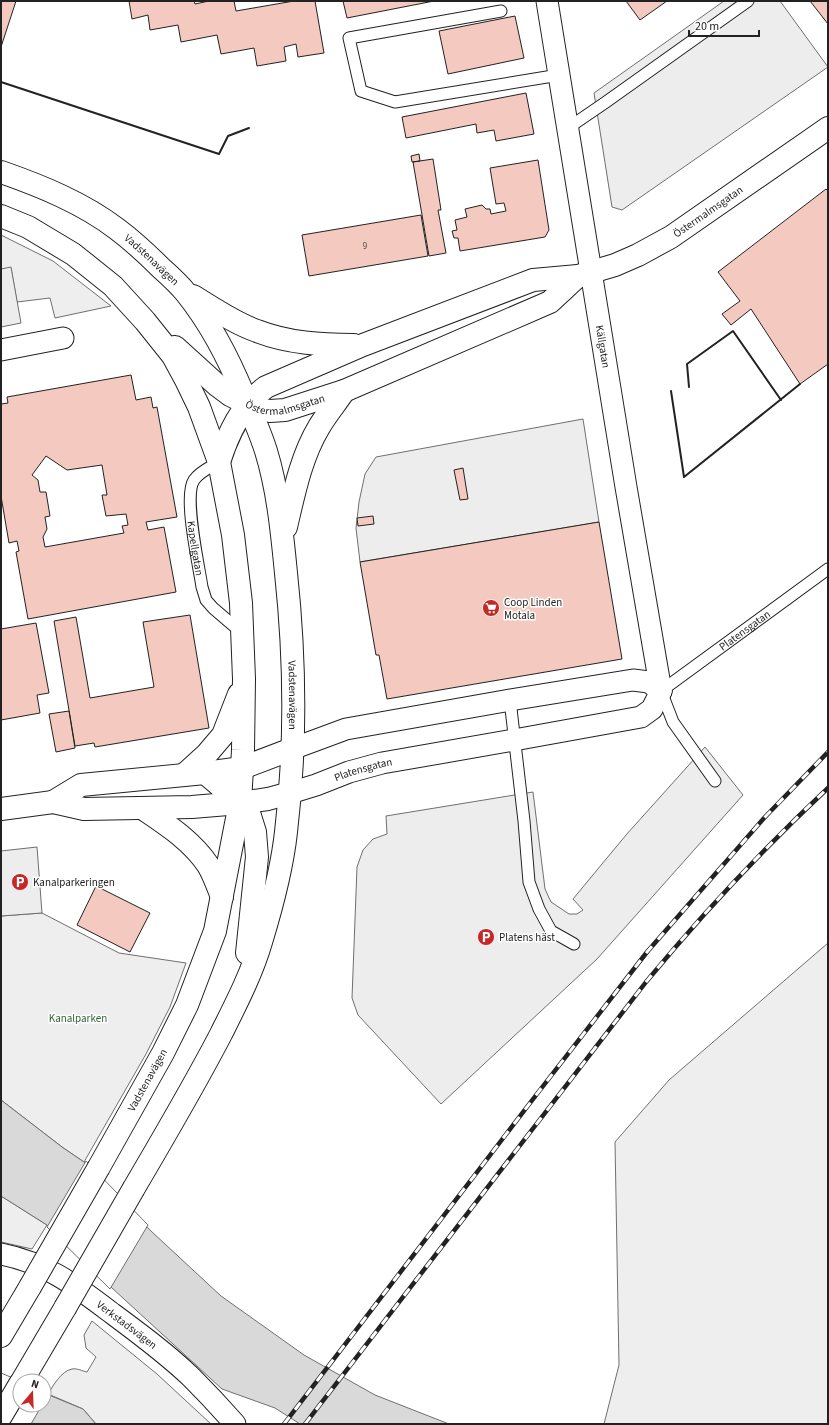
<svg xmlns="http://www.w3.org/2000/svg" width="829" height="1425" font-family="'Source Sans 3',sans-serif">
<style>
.green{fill:#eee;stroke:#6f6f6f}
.parking{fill:#ededed;stroke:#6f6f6f}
.water{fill:#d9d9d9;stroke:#6f6f6f}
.pier{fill:#fff;stroke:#6f6f6f}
.building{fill:#f3c9c0;stroke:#222;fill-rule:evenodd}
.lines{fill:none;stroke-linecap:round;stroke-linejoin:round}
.lane-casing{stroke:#222;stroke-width:13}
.street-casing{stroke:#222;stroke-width:23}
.secondary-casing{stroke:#222;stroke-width:24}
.lane{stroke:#fff;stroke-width:11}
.street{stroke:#fff;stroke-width:21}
.secondary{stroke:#fff;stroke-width:22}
.rail-casing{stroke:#222;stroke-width:4.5}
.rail{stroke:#fff;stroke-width:3;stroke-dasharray:9;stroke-linecap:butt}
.secondary-bridge-casing{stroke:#222;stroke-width:24;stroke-linecap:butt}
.secondary-bridge{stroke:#fff;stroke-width:22}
.wall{stroke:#222;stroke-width:2}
.labels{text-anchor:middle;stroke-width:3;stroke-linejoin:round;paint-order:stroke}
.number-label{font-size:9px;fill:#564c4a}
.street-label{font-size:11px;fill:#222;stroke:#fff}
.poi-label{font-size:11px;fill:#222;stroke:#fff;text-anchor:start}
.park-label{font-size:11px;fill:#2f5e38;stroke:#fff}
</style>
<rect width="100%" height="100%" fill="#fff"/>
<path class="green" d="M1,235L53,261L111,306L55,318L50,298L17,302L11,268L1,269Z
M42,913L119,953L186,963L170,1007L146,1054L84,1162L62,1147L1,1100V916Z
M828,943V1424H604L619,1365L615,1142L669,1080Z
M1,1196L47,1225L32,1249L1,1242Z
M92,1321L157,1374L211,1424H96L83,1409L48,1394C53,1386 61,1371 72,1369C77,1368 82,1371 87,1372L96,1357L86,1348L84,1335Z"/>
<path class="parking" d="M724,1H780L828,67L622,210L612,207L594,93Z
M11,267L21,323L1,327V269Z
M583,419L599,522L360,562L356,528L359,502L365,474L376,457Z
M705,747L743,795L597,959L441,1104L358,1015L352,998L357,867L363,850L373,839L387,834L386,816L533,792L545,889L551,902L569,914H577L583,910L573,899L626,835Z
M37,847L42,913L1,916V851Z"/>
<path class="water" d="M1,1100L62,1147L84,1162L151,1231L221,1296L304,1355L375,1395L449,1424H300L275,1408L222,1389L112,1288L47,1225L1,1196Z
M1,1375L20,1405H44V1393L83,1409L96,1424H1Z"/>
<path class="pier" d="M86,1161L148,1225L110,1289L47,1227Z
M1,1373L20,1381V1405H42L31,1424H1Z"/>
<path class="building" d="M1,1H16L1,47Z
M129,1H194L195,4L209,1H234L236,11L294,1H315L324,53L298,57L296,44L284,47L286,61L257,66L254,48L221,54L217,35L181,42L178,25L150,30L148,15L132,19Z
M343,1H434L347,18Z
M626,1H667L640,20Z
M810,1H828V24Z
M515,16L524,58L448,74L439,31Z
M526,93L534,134L496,141L494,130L477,133L476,124L406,138L402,117Z
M419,154L420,161L412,162L411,156Z
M433,159L441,210H438L446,253L429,256L413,162Z
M538,160L549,230L545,237L460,251L458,238H454L452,231L457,230L455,220L467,217L465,209L482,205L486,209H490L491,214L506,211L504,203L496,204L490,168Z
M826,189L828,191V364L800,384L751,309L731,325L722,314L740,301L718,272Z
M421,215L428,256L309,276L302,235Z
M131,375L136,400L151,397L153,408L157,407L177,517L146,522L148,530L164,527L176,592L28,619L16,552L19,551L17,541L9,543L1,496V404L8,403L7,397ZM46,456L67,470L102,465L107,495H102L106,516L126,514L128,525L122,526L124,533L45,547L43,537L47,529L45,517L50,516L46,492H40L38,480L32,475Z
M463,468L468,499L460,500L454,470Z
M373,516L374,524L358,526L357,518Z
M599,522L622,659L387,699L379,655H376L360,562Z
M190,615L209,728L95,747L94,743L75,746L54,621L76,617L90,698L154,687L143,622Z
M36,623L49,693L37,695L40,713L1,720V629Z
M69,711L75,748L56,752L49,714Z
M96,886L150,913L130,952L77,925Z"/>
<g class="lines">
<g class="lane-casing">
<g id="lane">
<path d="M501,11L349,38L361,91L395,102L559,75"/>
<path d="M568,128L606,102L748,1"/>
<path id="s1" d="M219,462C211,467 200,471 194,480C183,496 199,566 202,587L206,600L213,608L241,632"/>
<path d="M510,700L524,821L529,882L539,909L551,931L574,944"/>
<path id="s2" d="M715,781L673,722L661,691L828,569"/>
</g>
</g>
<g class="street-casing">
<g id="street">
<path id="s3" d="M547,1L626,487L661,691"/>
<path d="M1,350L63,338"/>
<path d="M292,749L346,729L510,700L633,680L649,682L661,691"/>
<path id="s4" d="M290,793L316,785L349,772L382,763L514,740L641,717L652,709L661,691"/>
<path id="s5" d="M1,1254C47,1263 76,1286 113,1314C140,1334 167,1354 191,1377C206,1392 221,1408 235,1424"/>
</g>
</g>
<g class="secondary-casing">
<g id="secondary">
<path id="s6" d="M1,172C41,186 83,203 117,229C133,241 148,255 161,268C170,276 179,284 186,293C211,324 229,359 244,396C252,414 260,432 266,451C278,490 282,532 286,573C295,657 296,748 286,832C282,869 272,906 261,942C252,973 236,1004 221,1034C194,1086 164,1137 134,1188"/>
<path d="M1,216L28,227L73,254L113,286L145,321L173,356L186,380L199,407L219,462L233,535L241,603L244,679L243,750L240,803L215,931L187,1005L163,1053L99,1167"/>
<path d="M193,296C213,308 234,323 257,331C288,343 321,345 354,345"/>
<path id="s7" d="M175,347L218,386L230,395L259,409L270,411L285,410L344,391L550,302L578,276"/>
<path id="s8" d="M219,462C228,434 241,405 266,387L363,345L533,280L578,276L615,265L638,255L671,237L828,128"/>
<path d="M286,527C294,493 301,457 319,427C326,415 336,403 344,391"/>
<path d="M205,773L240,803L250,816L255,832L257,857L247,953"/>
<path d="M185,774L206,755L223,735L239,694"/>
<path d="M53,802L81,785L205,773L242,768L292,749"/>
<path d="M142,808C167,825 191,840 208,865C214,875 218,887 222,897"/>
<path d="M1,809L53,802L84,809L192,807L240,803L268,799L290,793"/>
<path d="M1,1336L30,1287"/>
<path d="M22,1381L65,1308"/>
<path d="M1,1416L20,1384"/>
</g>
</g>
<use href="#lane" class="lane"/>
<use href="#street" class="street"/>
<use href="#secondary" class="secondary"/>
<g class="rail-casing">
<path id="rail" d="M284,1424L540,1090L647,952L765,817L828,752
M305,1424L646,982C703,913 763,849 828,788"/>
</g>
<use href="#rail" class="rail"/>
<g class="secondary-bridge-casing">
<path id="secondary-bridge" d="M30,1287L99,1167
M65,1308L134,1188"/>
</g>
<use href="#secondary-bridge" class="secondary-bridge"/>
<path class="wall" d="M1,82L219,154L228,136L249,128
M689,387L687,364L733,331L781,400
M671,391L684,477L800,384"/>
</g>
<defs>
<g id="supermarket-disc" transform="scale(0.9)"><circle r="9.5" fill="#c62828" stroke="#fff"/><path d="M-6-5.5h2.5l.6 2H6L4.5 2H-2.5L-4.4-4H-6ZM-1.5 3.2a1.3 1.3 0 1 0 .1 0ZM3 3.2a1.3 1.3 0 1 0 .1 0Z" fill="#fff"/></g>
<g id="parking-disc" transform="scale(0.9)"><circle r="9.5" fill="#c62828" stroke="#fff"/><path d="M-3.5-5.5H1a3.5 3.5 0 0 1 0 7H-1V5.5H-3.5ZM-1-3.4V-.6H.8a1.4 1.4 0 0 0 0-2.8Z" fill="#fff"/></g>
</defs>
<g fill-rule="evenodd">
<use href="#supermarket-disc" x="491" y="608"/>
<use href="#parking-disc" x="20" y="882"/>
<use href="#parking-disc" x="486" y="937"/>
</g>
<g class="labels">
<g class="number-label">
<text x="365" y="249">9</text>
</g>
<g class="street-label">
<text dy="4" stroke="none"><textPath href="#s8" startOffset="569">Östermalmsgatan</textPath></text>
<text dy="4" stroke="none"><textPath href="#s6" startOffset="176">Vadstenavägen</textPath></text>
<text dy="4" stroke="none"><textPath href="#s3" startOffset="350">Källgatan</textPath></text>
<text dy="4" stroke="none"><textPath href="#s7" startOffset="132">Östermalmsgatan</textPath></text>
<text dy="4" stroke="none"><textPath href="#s1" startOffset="100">Kapellgatan</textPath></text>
<text dy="4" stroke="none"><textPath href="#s2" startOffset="209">Platensgatan</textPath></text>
<text dy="4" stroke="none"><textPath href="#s6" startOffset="648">Vadstenavägen</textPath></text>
<text dy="4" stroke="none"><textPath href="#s4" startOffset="77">Platensgatan</textPath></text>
<text transform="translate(147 1080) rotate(-61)" y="4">Vadstenavägen</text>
<text dy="4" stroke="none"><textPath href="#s5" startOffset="146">Verkstadsvägen</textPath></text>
</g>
<g class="poi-label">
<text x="504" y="606">Coop Linden<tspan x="504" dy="13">Motala</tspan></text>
<text x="33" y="886">Kanalparkeringen</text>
<text x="499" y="941">Platens häst</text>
</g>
<g class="park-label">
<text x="78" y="1022">Kanalparken</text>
</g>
</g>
<rect width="829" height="1425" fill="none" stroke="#222222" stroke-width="4"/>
<g transform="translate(32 1393) rotate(19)"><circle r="19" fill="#ffffff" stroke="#a7a7a7"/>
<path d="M0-3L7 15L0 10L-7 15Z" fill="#c62828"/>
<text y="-6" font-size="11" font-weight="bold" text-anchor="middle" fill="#222222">N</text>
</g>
<path d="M689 30v6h70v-6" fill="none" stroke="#222222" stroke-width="2"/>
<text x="695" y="30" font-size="12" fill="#222222" stroke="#ffffff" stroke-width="3" paint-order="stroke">20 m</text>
</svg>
